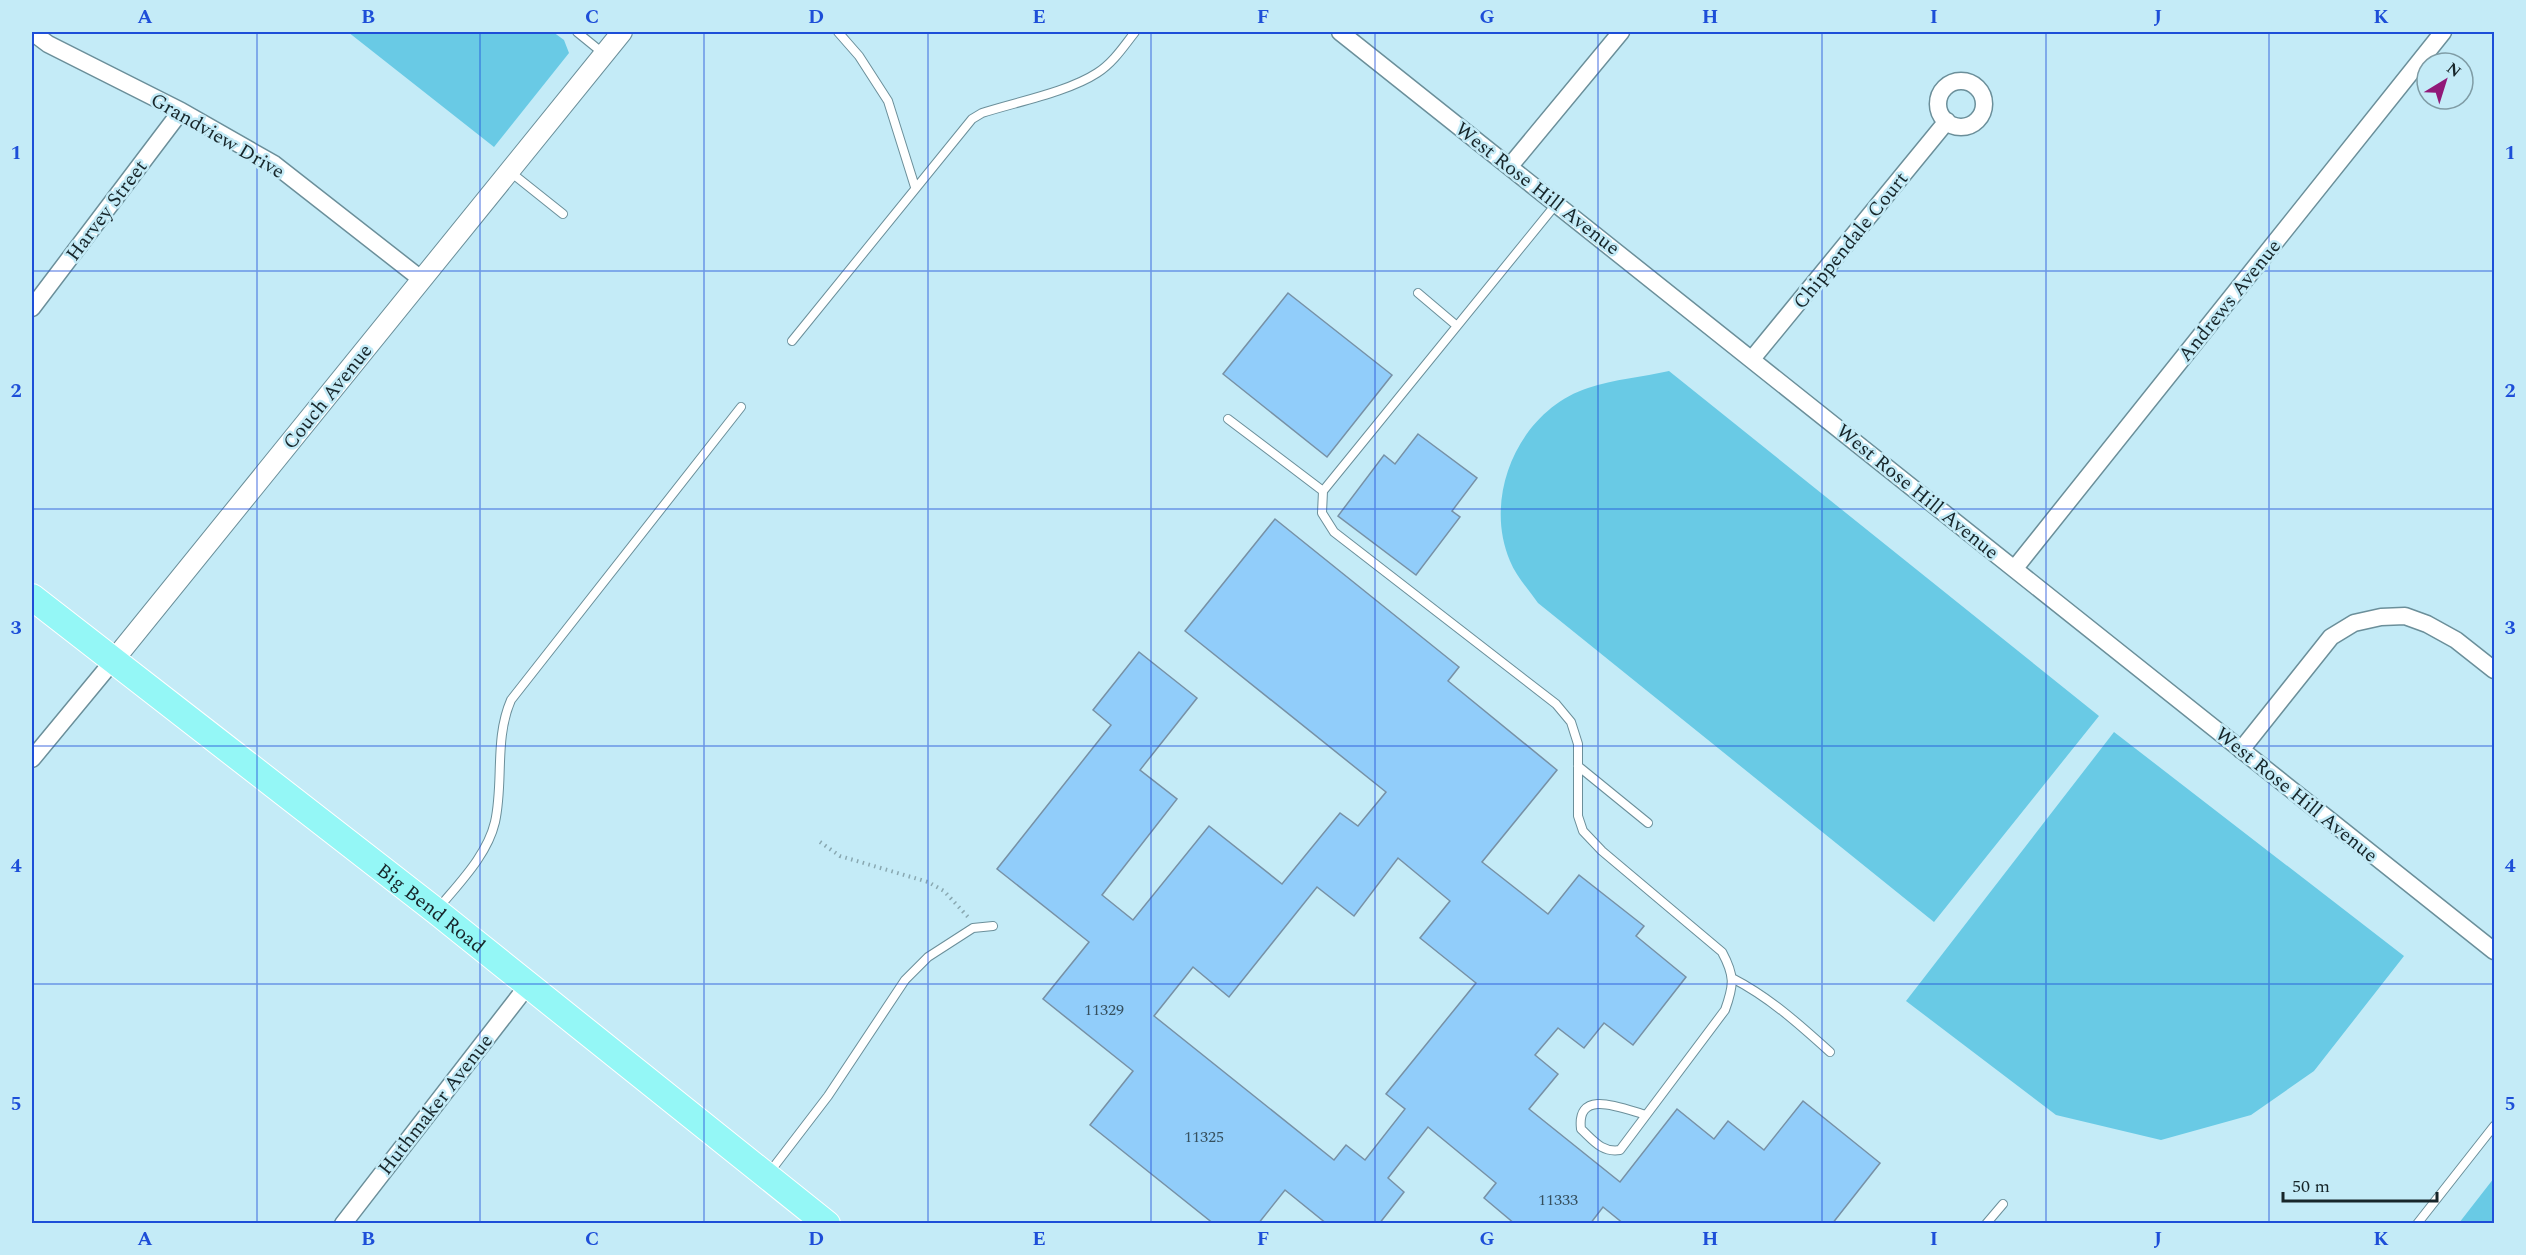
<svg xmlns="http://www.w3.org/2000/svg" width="2526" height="1255" font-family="Spectral,serif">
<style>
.green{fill:#69cae5}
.building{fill:#91cdfa;stroke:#7791a6;stroke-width:1.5;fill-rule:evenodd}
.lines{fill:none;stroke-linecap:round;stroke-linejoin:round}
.service-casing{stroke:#6b8f9a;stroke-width:10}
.minor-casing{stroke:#6b8f9a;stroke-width:19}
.tertiary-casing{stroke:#6b8f9a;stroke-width:22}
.primary-casing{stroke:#fff;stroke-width:28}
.path{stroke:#89a8b1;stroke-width:4;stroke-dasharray:1.5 4.5;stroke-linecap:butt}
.service{stroke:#fff;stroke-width:8}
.minor{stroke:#fff;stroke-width:16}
.tertiary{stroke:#fff;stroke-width:20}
.primary{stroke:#94f7f6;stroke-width:26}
.grid{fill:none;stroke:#1d4ed8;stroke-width:1.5;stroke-opacity:0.55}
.labels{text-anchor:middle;stroke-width:5;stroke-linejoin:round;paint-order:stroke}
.number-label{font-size:16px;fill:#36505e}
.street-label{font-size:20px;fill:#17262a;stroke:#c4ebf7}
.neatline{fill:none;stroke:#1d4ed8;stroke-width:2}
.grid-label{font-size:20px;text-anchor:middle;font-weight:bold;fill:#1d4ed8}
</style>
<rect width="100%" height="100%" fill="#c4ebf7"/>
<path class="green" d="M348,32H553L564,40L569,53L494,147Z
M1669,371L2099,716L1934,922L1538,603C1529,590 1516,576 1510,561C1482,495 1520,410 1588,388C1614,379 1643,377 1669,371Z
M2114,732L2404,956L2314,1071L2251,1115L2161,1140L2056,1115L1906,1001Z
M2494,1178V1223H2459Z"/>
<path class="building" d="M1288,293L1392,375L1327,457L1223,374Z
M1418,434L1477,478L1452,511L1460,517L1416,575L1338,516L1384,455L1395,464Z
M1275,519L1459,667L1448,681L1557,770L1482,862L1548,914L1579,875L1644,926L1636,936L1686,977L1633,1045L1604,1023L1584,1048L1558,1028L1535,1055L1558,1074L1529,1109L1620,1182L1677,1109L1714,1139L1728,1121L1764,1150L1803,1101L1880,1163L1832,1224H1624L1603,1207L1590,1224H1515L1484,1198L1496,1183L1428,1127L1388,1178L1404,1192L1379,1224H1327L1285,1190L1258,1224H1214L1090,1125L1133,1071L1043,999L1089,942L997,869L1111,725L1093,710L1139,652L1197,698L1140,770L1177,799L1102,895L1133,920L1209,826L1282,884L1340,813L1358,826L1386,792L1185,631ZM1398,858L1450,901L1420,938L1476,983L1386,1094L1405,1109L1365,1160L1346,1145L1334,1160L1154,1016L1193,967L1229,997L1317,887L1354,916Z"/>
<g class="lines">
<g class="service-casing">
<path id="service" d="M577,32L604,54
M838,32L859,56L888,101L915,187
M509,171L563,214
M1418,293L1457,326
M792,341L972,119L982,113C1016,102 1068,92 1097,73C1113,63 1124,46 1135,32
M1228,419L1323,491L1322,513L1334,532L1556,704L1571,722L1578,744V816L1583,831L1602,851L1722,952C1735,976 1734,985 1725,1010L1620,1150C1602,1153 1593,1140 1581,1129C1576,1087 1624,1109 1646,1115
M1323,491L1557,203
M1578,766L1648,823
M437,910C458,884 487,856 495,822C504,782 494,739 511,700L741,407
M1732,978C1769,997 1799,1024 1830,1052
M769,1173L828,1096L905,980L928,957L973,928L993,926
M1986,1224L2003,1204
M2417,1224L2494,1126"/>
</g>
<g class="minor-casing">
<path id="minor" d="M32,32L48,44L181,111L274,164L421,279
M1340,32L2494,951
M1938 104a23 23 0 1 1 46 0a23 23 0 1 1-46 0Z
M1510,166L1621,32
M32,308L181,111
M1752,359L1947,121
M2015,568L2443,32
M2241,750L2331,637L2354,623L2381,617L2405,616L2427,624L2456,640L2494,670
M32,759L113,661
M343,1224L528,985"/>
</g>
<g class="tertiary-casing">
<path id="tertiary" d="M113,661L622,32"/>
</g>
<g class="primary-casing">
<g id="primary">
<path id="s1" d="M32,597L436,911L827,1224"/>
</g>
</g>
<path class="path" d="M820,842L840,856L928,882L944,891L968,917"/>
<use href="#service" class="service"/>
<use href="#minor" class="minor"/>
<use href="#tertiary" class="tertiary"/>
<use href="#primary" class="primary"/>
</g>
<path class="grid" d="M257,32V1224M480,32V1224M704,32V1224M928,32V1224M1151,32V1224M1375,32V1224M1598,32V1224M1822,32V1224M2046,32V1224M2269,32V1224M32,271H2494M32,509H2494M32,746H2494M32,984H2494"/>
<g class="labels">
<g class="number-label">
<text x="1104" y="1015">11329</text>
<text x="1204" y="1142">11325</text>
<text x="1558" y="1205">11333</text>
</g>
<g class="street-label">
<text transform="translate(218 135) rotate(30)" y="7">Grandview Drive</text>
<text transform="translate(1538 188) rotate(38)" y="7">West Rose Hill Avenue</text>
<text transform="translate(106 210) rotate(-53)" y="7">Harvey Street</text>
<text transform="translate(1850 240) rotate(-51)" y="7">Chippendale Court</text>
<text transform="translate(2229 300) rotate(-51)" y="7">Andrews Avenue</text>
<text transform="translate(327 396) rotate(-51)" y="7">Couch Avenue</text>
<text transform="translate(1918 491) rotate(39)" y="7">West Rose Hill Avenue</text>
<text transform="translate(2297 794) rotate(39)" y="7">West Rose Hill Avenue</text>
<text dy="7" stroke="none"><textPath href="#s1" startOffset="506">Big Bend Road</textPath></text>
<text transform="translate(435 1104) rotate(-52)" y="7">Huthmaker Avenue</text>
</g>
</g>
<rect width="2526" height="1255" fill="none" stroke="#c4ebf7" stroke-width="66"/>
<g transform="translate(2445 81) rotate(38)"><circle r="28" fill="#c4ebf7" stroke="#7f9ca5" stroke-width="1.5"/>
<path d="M0-4.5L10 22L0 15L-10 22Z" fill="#911978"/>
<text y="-9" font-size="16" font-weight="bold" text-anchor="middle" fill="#17262a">N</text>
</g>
<path d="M2283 1192v9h154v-9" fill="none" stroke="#17262a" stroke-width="3"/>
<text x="2292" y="1192" font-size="18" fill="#17262a" stroke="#c4ebf7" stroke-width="4.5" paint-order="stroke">50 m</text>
<rect x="33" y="33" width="2460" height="1189" class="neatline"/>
<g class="grid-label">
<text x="145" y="23">A</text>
<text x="368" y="23">B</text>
<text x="592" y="23">C</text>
<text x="816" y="23">D</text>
<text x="1039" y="23">E</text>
<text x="1263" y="23">F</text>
<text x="1487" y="23">G</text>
<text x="1710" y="23">H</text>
<text x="1934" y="23">I</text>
<text x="2158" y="23">J</text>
<text x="2381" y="23">K</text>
<text x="16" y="159">1</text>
<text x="2510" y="159">1</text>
<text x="16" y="397">2</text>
<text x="2510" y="397">2</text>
<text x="16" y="634">3</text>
<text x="2510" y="634">3</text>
<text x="16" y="872">4</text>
<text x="2510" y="872">4</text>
<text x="16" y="1110">5</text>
<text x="2510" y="1110">5</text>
<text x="145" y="1245">A</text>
<text x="368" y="1245">B</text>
<text x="592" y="1245">C</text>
<text x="816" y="1245">D</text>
<text x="1039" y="1245">E</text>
<text x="1263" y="1245">F</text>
<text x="1487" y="1245">G</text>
<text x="1710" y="1245">H</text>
<text x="1934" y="1245">I</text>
<text x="2158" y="1245">J</text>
<text x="2381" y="1245">K</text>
</g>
</svg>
